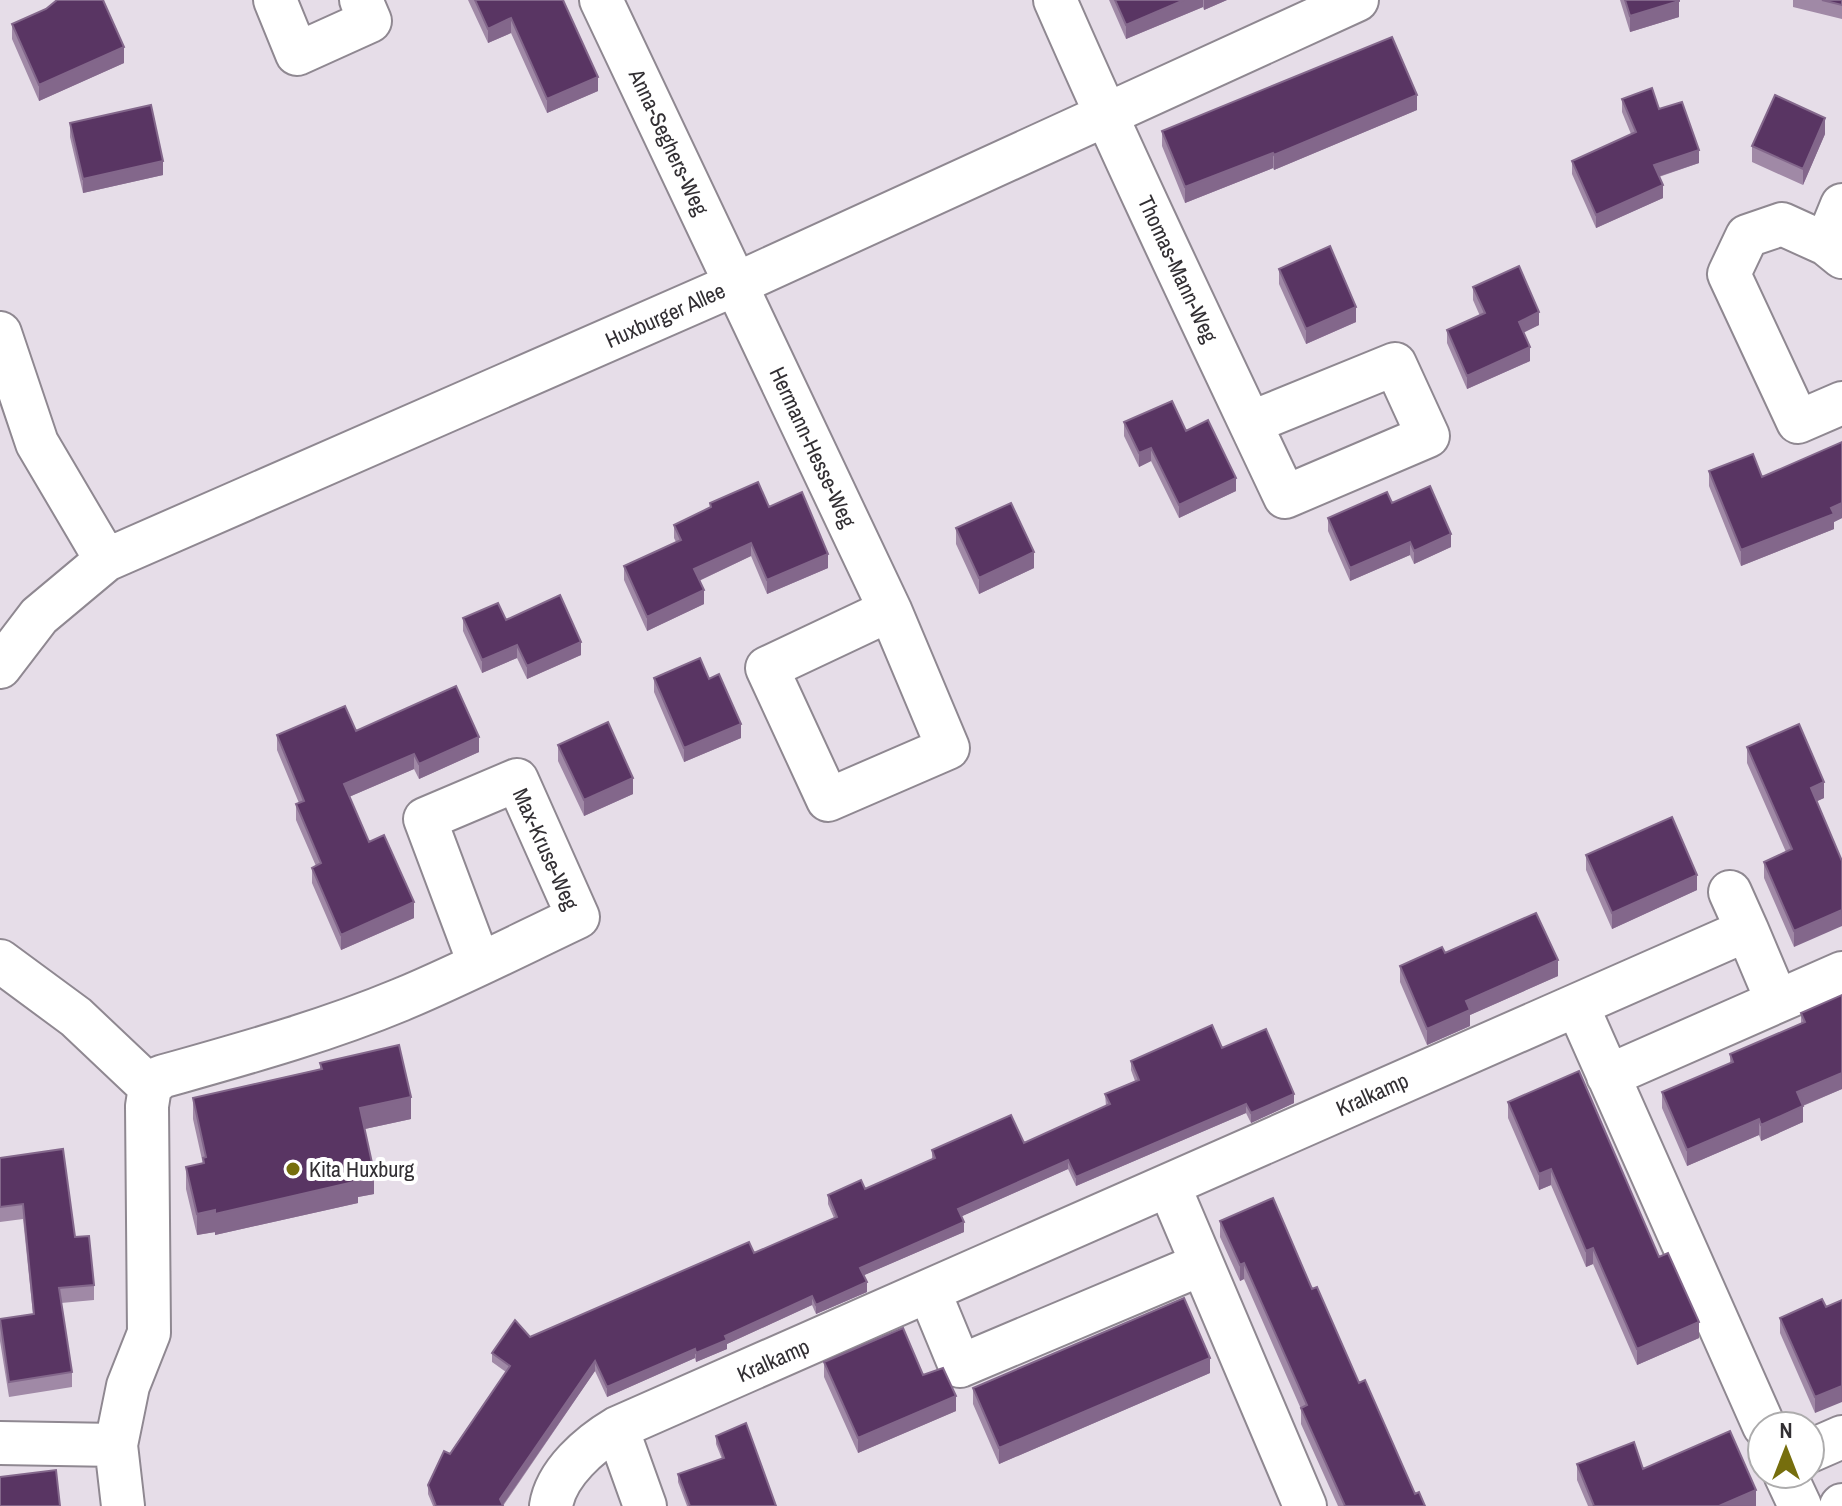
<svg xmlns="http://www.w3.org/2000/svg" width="1842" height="1506" font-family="'Archivo Narrow',sans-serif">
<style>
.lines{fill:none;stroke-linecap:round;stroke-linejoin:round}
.minor-casing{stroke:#8f8891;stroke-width:46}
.minor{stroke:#fff;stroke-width:42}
.wall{fill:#a089a6}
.shaded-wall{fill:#83678b}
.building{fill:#593563;stroke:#83678b;stroke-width:2}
.poi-dot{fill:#766e0d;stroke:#fff;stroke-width:3}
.labels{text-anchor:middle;stroke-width:8;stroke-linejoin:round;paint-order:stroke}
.street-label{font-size:22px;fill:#322f33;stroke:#fff}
.poi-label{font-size:22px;fill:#322f33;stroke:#fff;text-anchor:start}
</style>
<rect width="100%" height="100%" fill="#e6dde8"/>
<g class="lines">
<g class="minor-casing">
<path id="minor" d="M275,0L297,54L370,21L361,0
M601,0L890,610L948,748L828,800L767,668L890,610
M1055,0C1128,167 1207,332 1285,497L1428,436L1395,364L1250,423
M1826,244L1842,205
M1842,257L1826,244L1782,224L1747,236L1729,274L1798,422L1842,403
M0,333L37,443L106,560
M0,667L39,616L106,560L736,284L1357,0
M1747,930L1777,1001
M0,961L76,1017L150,1087
M1577,1005L1764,1426
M1608,1076L1842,973
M1169,1186L1305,1506
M929,1291L960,1366L1202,1264
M617,1428L645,1506
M0,1443L116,1445
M1810,1451L1842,1437
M1785,1474L1800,1506
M123,1506L116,1445L128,1386L149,1333L147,1106L150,1087L161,1077C242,1054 323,1032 400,1000C460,975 519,945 578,917L517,780L425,819L479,963
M551,1506C556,1473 590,1444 617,1428L1747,930L1730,892
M1841,1506L1842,1505"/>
</g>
<use href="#minor" class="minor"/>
</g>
<path class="wall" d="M468,0H563L598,91L547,113L511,33L488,43Z
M1109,0H1227L1204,10L1203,7L1126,39Z
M1620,0H1679V17L1630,32Z
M1793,0H1842V19L1793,7Z
M12,24L124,63L39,101L12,39Z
M1622,99L1659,109L1699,163L1659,177L1663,198L1596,228L1572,174V161L1631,134L1622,112Z
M1417,110L1274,170L1273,168L1185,203L1162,146V131Z
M70,123L163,175L83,193L70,137Z
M1825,134L1803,185L1752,162V146Z
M1279,269L1356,322L1306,344L1279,284Z
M1473,287L1539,325L1523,332L1530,361L1467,389L1447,343V330L1480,316L1473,300Z
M1124,422L1186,431L1236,491L1179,518L1151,461L1139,467L1124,436Z
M1842,442V518L1834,522V529L1741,566L1709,486V471L1762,477Z
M710,503L769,507L828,568L767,594L751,556L699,581L704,604L647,631L624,580V566L676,542L674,538V525L710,508Z
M1392,503L1451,547L1414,564L1410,555L1350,581L1328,531V518Z
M956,528L1034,568L979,594L956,544Z
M463,618L506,620L581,655L527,679L517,658L482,673L463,631Z
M654,678L709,679L741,738L684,762L654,692Z
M356,731L479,752L419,779L414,769L349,797L369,842L414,918L341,950L312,883V868L316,866L296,820V804L299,803L277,750V735Z
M558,745L633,794L584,816L558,761Z
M1747,747L1824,798L1817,801L1794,947L1764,878V862L1786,852L1747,763Z
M1586,855L1697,890L1612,929L1586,870Z
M1445,953L1558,976L1470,1015V1026L1427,1045L1400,982V966Z
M1842,995V1089L1803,1106V1122L1761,1141L1759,1135L1687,1166L1662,1108V1092L1730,1063V1054L1801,1024V1013Z
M1222,1048L1294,1103L1251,1123L1246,1113L1076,1186L1068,1169L962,1216L964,1232L864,1275L867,1292L816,1314L812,1305L727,1344V1349L696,1362L695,1358L607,1397L595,1371L503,1506H433L428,1494V1485L506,1372L492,1362V1353L530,1337L754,1253L834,1218L828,1204V1195L865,1189L932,1159V1150L1024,1143L1106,1106L1105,1094L1135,1081L1131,1070V1061Z
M320,1063L411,1119L365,1129L374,1194L358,1197V1203L215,1235V1232L197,1235L186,1189V1167L203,1164L193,1119V1098L320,1069Z
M1508,1102L1659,1257L1699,1338L1637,1365L1593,1264L1586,1267L1551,1185L1539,1190L1508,1118Z
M0,1158L75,1237L94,1285V1300L61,1303L72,1372V1387L9,1397L0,1341V1319L33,1314L23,1219L0,1222Z
M1220,1221L1312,1289L1415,1494L1425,1506H1338L1301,1424V1409L1244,1279L1240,1281L1220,1237Z
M1826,1307L1815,1413L1780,1333V1318Z
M824,1362L956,1411L858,1453L824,1377Z
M1210,1373L999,1464L973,1404V1388Z
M716,1436L776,1506H687L678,1482V1474L722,1459L716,1444Z
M1577,1464L1643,1469L1756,1506H1588L1577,1480Z"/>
<path class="shaded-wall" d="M1184,0H1203V7L1126,39V25Z
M1204,0H1227L1204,10Z
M1679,1V17L1630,32V16Z
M511,18V33L488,43V29Z
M124,47V63L39,101V85Z
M598,77V91L547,113V99Z
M1417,95V110L1274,170V155Z
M1825,118V134L1803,185V169Z
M1699,150V163L1654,178V165Z
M1273,153V168L1185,203V187Z
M163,161V175L83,193V179Z
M1663,185V198L1596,228V215Z
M1356,307V322L1306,344V329Z
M1539,312V325L1519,335V322Z
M1530,347V361L1467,389V376Z
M1151,448V461L1139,467V453Z
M1236,478V491L1179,518V505Z
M1842,503V518L1834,522V529L1741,566V550Z
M1451,534V547L1414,564V551Z
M1410,542V555L1350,581V568Z
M751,543V556L694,583V569Z
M1034,552V568L979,594V578Z
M828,554V568L767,594V580Z
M704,590V604L647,631V617Z
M581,642V655L527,679V666Z
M517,645V658L482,673V660Z
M741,724V738L684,762V748Z
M479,737V752L419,779V764Z
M414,754V769L344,799V784Z
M633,778V794L584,816V800Z
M1824,782V798L1811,804V788Z
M1697,875V890L1612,929V913Z
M414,902V918L341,950V935Z
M1842,910V926L1794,947V931Z
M1558,960V976L1470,1015V1026L1427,1045V1029L1466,1001Z
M1842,1073V1089L1797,1108V1092Z
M1294,1094V1103L1251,1123V1113Z
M411,1097V1119L360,1130V1108Z
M1246,1104V1113L1076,1186V1177Z
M1803,1106V1122L1761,1141V1125Z
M1759,1119V1135L1687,1166V1150Z
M1068,1160V1169L958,1218V1209Z
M1551,1169V1185L1539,1190V1174Z
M374,1172V1194L358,1197V1203L215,1235V1214Z
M215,1210V1232L197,1235V1214Z
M964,1222V1232L860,1277V1268Z
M1593,1248V1264L1586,1267V1251Z
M1244,1263V1279L1240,1281V1265Z
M867,1282V1292L816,1314V1305Z
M812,1296V1305L727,1344V1349L696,1362V1353L725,1336Z
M1699,1322V1338L1637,1365V1349Z
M695,1349V1358L607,1397V1387Z
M1210,1358V1373L999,1464V1448Z
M595,1361V1371L502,1506L500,1499Z
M1842,1386V1402L1815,1413V1397Z
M956,1396V1411L858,1453V1438Z
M1756,1490V1506H1719Z"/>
<path class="building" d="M57,0H103L124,47L39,85L12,24L46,9Z
M475,0H563L598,77L547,99L511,18L488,29Z
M1115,0H1184L1126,25Z
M1625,0H1679V1L1630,16Z
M1822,0H1842V5Z
M1392,37L1417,95L1274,155L1273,153L1185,187L1162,131Z
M1652,88L1659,109L1682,102L1699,150L1654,165L1663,185L1596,215L1572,161L1636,132L1622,99Z
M1775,95L1825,118L1803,169L1752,146Z
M151,105L163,161L83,179L70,123Z
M1330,246L1356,307L1306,329L1279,269Z
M1519,266L1539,312L1519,322L1530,347L1467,376L1447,330L1485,313L1473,287Z
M1172,401L1186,431L1208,420L1236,478L1179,505L1151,448L1139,453L1124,422Z
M1842,442V503L1831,508L1834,514L1741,550L1709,471L1753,454L1762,477Z
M758,482L769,507L802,492L828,554L767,580L751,543L694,569L704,590L647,617L624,566L681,540L674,525L711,507L710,503Z
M1430,486L1451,534L1414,551L1410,542L1350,568L1328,518L1387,492L1392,503Z
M1011,503L1034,552L979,578L956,528Z
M560,595L581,642L527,666L517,645L482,660L463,618L498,603L506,620Z
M700,658L709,679L719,674L741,724L684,748L654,678Z
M456,686L479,737L419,764L414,754L344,784L369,842L384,835L414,902L341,935L312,868L321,863L296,804L304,801L277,735L345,706L356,731Z
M608,722L633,778L584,800L558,745Z
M1799,724L1824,782L1811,788L1842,861V910L1794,931L1764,862L1792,849L1747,747Z
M1672,817L1697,875L1612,913L1586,855Z
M1536,913L1558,960L1466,1001L1470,1010L1427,1029L1400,966L1442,947L1445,953Z
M1842,995V1073L1797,1092L1803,1106L1761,1125L1759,1119L1687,1150L1662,1092L1733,1062L1730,1054L1805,1022L1801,1013Z
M1212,1025L1222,1048L1266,1029L1294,1094L1251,1113L1246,1104L1076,1177L1068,1160L958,1209L964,1222L860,1268L867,1282L816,1305L812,1296L725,1336L727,1340L696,1353L695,1349L607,1387L595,1361L500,1499L503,1506H436L428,1485L444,1451L450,1454L510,1366L492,1353L515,1320L530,1337L749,1242L754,1253L837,1217L828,1195L861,1180L865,1189L935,1158L932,1150L1011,1115L1024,1143L1110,1104L1105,1094L1139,1080L1131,1061Z
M399,1045L411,1097L360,1108L374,1172L357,1176L358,1181L215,1214V1210L197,1214L186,1167L204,1163L203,1158L206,1157L193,1098L322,1069L320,1063Z
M1579,1071L1659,1257L1668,1253L1699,1322L1637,1349L1593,1248L1586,1251L1551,1169L1539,1174L1508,1102Z
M63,1149L75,1237L89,1236L94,1285L59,1288L72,1372L9,1382L0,1319L34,1314L23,1204L0,1207V1158Z
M1273,1198L1312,1289L1317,1287L1359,1383L1365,1380L1415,1494L1419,1492L1425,1506H1345L1301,1408L1307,1405L1244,1263L1240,1265L1220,1221Z
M1184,1298L1210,1358L999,1448L973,1388Z
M1822,1299L1826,1307L1842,1300V1386L1815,1397L1780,1318Z
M903,1328L923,1375L943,1368L956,1396L858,1438L824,1362Z
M746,1423L776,1506H690L678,1474L724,1458L716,1436Z
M1730,1431L1756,1490L1719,1506H1594L1577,1464L1634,1442L1643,1469Z
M56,1470L60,1506H0V1477Z"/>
<circle class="poi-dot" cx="293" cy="1169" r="8"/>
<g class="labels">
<g class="street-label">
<text transform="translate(669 142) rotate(65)" y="8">Anna-Seghers-Weg</text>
<text transform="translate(1178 269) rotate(65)" y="8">Thomas-Mann-Weg</text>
<text transform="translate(665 315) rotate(-24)" y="8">Huxburger Allee</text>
<text transform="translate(813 447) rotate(65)" y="8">Hermann-Hesse-Weg</text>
<text transform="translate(546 849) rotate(66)" y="8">Max-Kruse-Weg</text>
<text transform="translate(1372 1094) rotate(-24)" y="8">Kralkamp</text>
<text transform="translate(773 1360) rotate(-24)" y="8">Kralkamp</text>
</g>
<g class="poi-label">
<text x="309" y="1177">Kita Huxburg</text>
</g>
</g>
<g transform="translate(1786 1450)"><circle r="38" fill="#ffffff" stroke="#adacad" stroke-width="2"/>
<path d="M0-6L14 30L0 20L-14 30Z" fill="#766e0d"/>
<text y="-12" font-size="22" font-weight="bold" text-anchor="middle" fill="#322f33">N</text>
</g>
</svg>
